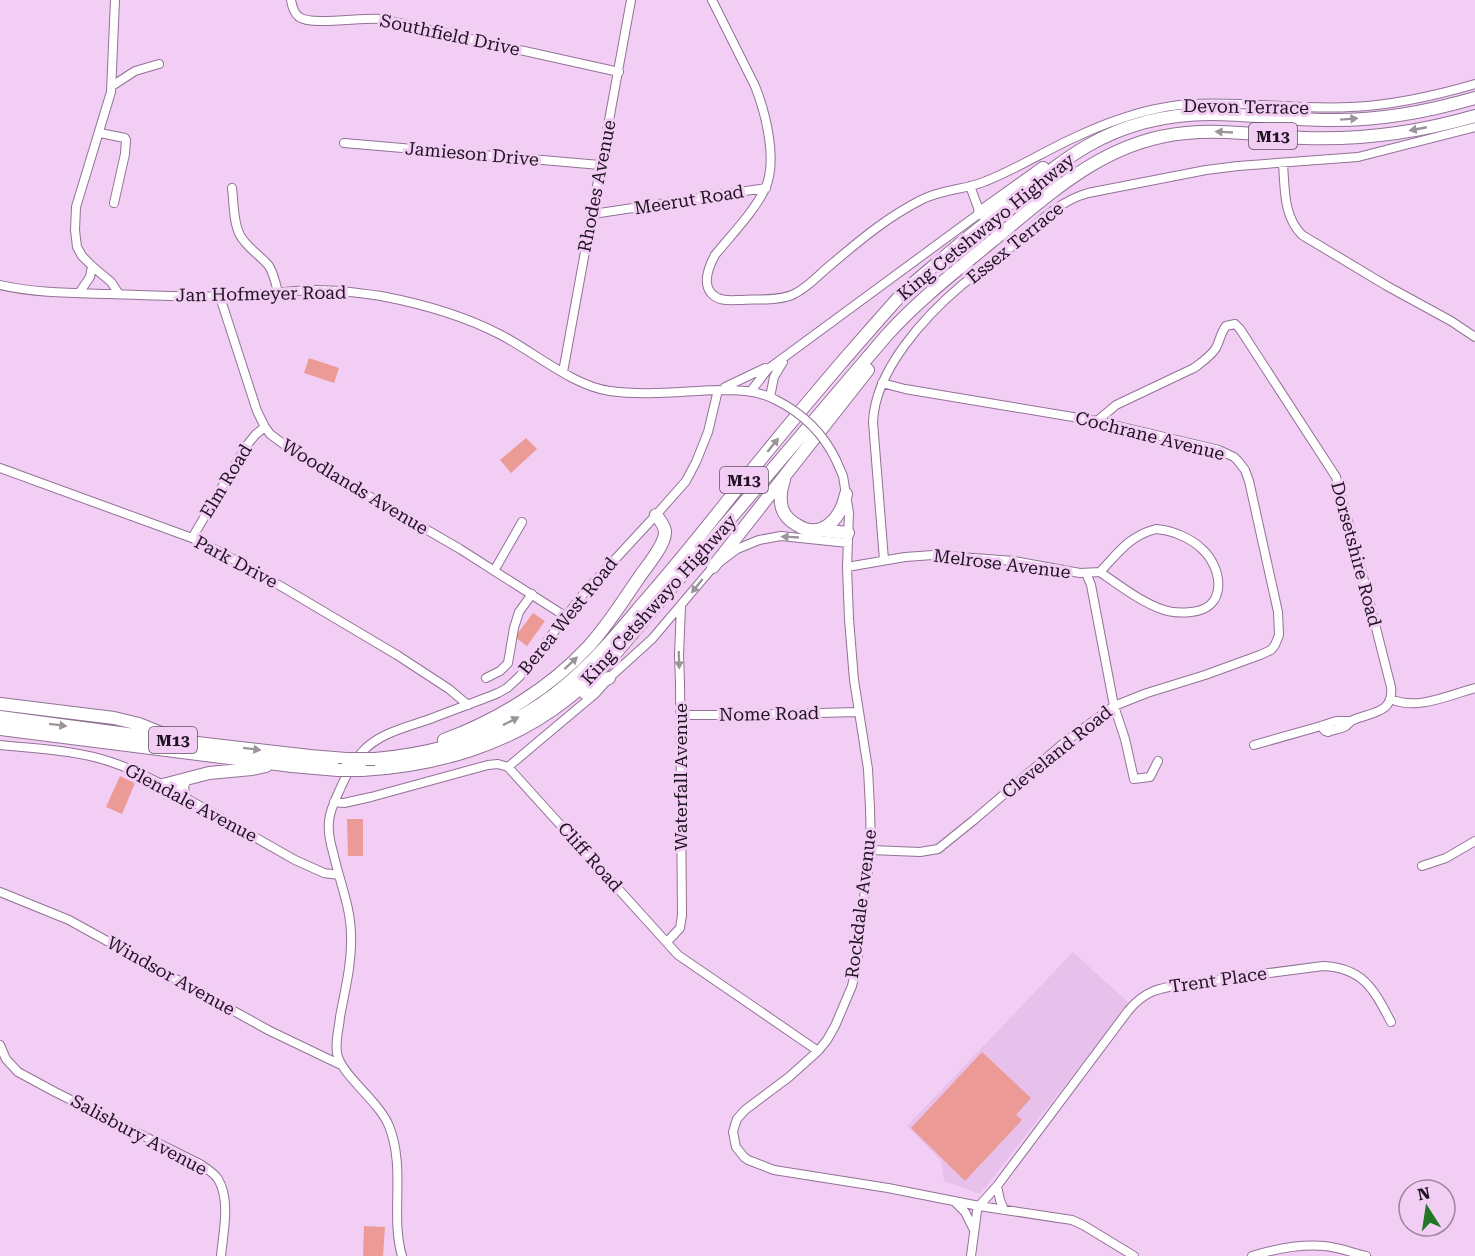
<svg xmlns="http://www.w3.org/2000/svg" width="1475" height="1256" font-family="'Roboto Serif',serif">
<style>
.built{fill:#e8c0ec}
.garden{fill:#ec9a95}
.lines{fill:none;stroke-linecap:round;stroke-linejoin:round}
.minor-casing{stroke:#927296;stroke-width:10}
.highway-casing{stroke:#927296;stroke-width:14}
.minor{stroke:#fff;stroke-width:8}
.highway{stroke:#fff;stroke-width:12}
.minor-bridge-casing{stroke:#927296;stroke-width:10;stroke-linecap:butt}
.highway-bridge-casing{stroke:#927296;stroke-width:14;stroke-linecap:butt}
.minor-bridge{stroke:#fff;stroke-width:8}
.highway-bridge{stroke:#fff;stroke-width:12}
.oneway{fill:#9b959b}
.labels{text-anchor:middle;stroke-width:6;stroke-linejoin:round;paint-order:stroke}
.shield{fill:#f2cef5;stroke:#5f4b61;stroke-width:1.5}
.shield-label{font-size:16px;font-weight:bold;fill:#201321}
.street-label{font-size:18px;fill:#201321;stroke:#f2cef5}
</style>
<rect width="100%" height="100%" fill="#f2cef5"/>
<path class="built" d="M1073,952L1129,1003L980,1194L944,1181L941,1161L907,1126Z"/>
<path class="garden" d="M309,358L339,368L334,383L304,373Z
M526,438L537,449L511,473L500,460Z
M533,613L545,621L527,646L515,637Z
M120,776L135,783L122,814L106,807Z
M347,819H363V856H348Z
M982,1052L1031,1098L1016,1115L1022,1120L965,1181L911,1128Z
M364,1226L385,1227L383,1256H363Z"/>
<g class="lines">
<g class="minor-casing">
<path id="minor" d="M115,0L111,92L76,207L75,230L77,247L82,256L92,266L111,282L119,294
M291,0C292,6 294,13 299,17C311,26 363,17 381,19L619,72
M712,0L755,86C766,114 778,161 765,189C753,213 732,234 715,255C709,266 702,282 711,293C719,302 730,300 741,300C756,299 781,301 794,294C809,287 820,273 833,263C860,240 889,216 921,200C942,189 965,190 986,181C1019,168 1048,149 1080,135C1115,119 1153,106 1192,104C1245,101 1298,110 1351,107C1394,105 1434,96 1475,84
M112,86L135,71L159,64
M100,133L125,138L126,140L125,154L114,203
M344,143L600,165
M1283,164C1285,188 1283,216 1302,235L1387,286L1451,321L1475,337
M232,188C234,203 233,222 240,235C246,247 260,255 269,266C274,274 276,284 278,293
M593,214L766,188
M0,285C35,293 73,293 109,294C151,295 193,298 236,296C263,295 290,290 317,290C339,290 360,293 381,296C423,304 463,315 501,335C534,352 573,386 610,391C645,396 683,391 718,390C739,390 757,390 776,400
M79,293L90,277L92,266
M220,297L257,411L265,427L270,434L298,455L460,549L565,616
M563,372L631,0
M725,387L765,368
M751,391L768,369L980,213L970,186
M770,397L774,377L783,362
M1097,421L1116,405L1194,368C1202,362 1211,356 1216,348C1220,340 1221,332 1226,326L1235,324L1240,329L1336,477L1359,561L1391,687C1394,713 1372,712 1353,720C1351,721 1348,724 1346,726C1341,729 1333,730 1328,732L1325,731L1321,726
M836,460L843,476L849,513L847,567L849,619L854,680L868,769L870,808L871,850L863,904L857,963L852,986L835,1026L827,1040L818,1051L789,1077L745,1110L737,1119L735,1125L733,1132L736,1147L744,1157L748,1160L774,1170L888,1188L979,1206L1072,1220L1083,1225L1134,1256
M0,468L192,538L226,555L284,588L397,655L449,689L468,705
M1156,529C1171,530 1191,538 1202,549C1223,568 1228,609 1191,612C1182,613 1173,613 1164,610C1142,603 1119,585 1100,572C1118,553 1129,536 1156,529Z
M192,538L247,445L256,434L265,427
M884,560L873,422C875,370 925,316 963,284C979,272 995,260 1010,248C1034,227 1056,202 1088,193L1206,170L1238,166L1358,157L1475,127
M847,567L905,557L933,555L1014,561L1080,573L1100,572
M494,571L522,522
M1086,573L1091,585L1114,706L1125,739L1134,779L1150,777L1158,761
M486,678L500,671L508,663L514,628L519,612L532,594
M1391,699C1417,711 1449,695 1475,688
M680,715H742L858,712
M0,745C37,749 76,750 111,762C129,768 146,776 163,785L295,860L324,873L339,875
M1254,745L1321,726L1336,721H1351
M508,767L596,693L609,678L652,639L713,567L737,549L759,540L781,536L848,543
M334,802L344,803L371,797L488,765L498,764L508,767L678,955L818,1051
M871,850L920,852L938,849L974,820L1066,741L1114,706L1147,693L1205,675L1260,655L1271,650L1275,645L1279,635L1278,612L1249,481L1245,470L1238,461L1234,457L1219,450L1097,421L905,389L882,383
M1422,866L1446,858L1475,841
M0,892L69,920L270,1031L339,1064
M667,942L680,928L682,915L680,683L679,655L681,606
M0,1045L6,1059L18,1072L55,1092L200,1164C206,1168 214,1173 218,1179C231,1201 223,1233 221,1256
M997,1186L1000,1200L1004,1210
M955,1202L965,1212L974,1230
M402,1256C390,1215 406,1169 389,1126C379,1101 340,1074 337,1053C335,1041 339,1029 340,1017C345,990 352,963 351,936C351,907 339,880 333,852C330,842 328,831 329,821C330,809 336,798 341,787C347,774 352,763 362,752C379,733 407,727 430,719C453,710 476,702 498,693L507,688L520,676L584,593L656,515L686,481L696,462L708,432L718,390
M971,1256L977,1211L979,1206L997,1186L1128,1011C1145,990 1160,988 1185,984L1323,966C1364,968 1374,990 1391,1022
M1252,1256C1275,1249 1300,1244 1324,1246C1338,1247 1353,1253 1366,1256"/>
</g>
<g class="highway-casing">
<path id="highway" d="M980,213L1043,168
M784,480C781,489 779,498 782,508C784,515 790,521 797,525C822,541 841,518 846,494
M819,530L848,533
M713,567L868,370
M585,693L598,683L609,678
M0,704L114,718L139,724L166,735
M0,717L180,741L310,756L346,759
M0,729L292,766L338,770
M444,740C498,720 550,688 589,646C608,625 623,601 638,579C645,568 666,545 665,531C664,525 660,520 656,515
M375,759C433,754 492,737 541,704C579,678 609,644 638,609C667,576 694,543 721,509C760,459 801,410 842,362C862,339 881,317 901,295C914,282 928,271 942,259C961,243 981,227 1000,211C1028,189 1056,164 1087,146C1125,124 1168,114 1211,114C1250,114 1288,120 1327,120C1377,121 1427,112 1475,98
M362,770C435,766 509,745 567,699C584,686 599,671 614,655L886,336C917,301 955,272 991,242C1051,193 1105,140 1186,133C1226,129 1265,136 1304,138C1361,140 1420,132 1475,116
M163,785L209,773L252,769L266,766
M183,797L182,784L186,779"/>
</g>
<use href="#minor" class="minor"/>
<use href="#highway" class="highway"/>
<g class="minor-bridge-casing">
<path id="minor-bridge" d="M776,400C802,413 823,433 836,460"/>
</g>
<g class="highway-bridge-casing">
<path id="highway-bridge" d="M346,759H375
M338,770H362"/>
</g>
<use href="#minor-bridge" class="minor-bridge"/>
<use href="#highway-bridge" class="highway-bridge"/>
</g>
<defs><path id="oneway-solid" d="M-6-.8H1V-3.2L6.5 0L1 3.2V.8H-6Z" transform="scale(1.5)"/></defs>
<g class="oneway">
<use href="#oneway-solid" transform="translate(1349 119) rotate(-4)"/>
<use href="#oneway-solid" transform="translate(1418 129) rotate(169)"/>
<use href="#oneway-solid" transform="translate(1224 132) rotate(-177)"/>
<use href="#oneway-solid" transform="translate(773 445) rotate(-51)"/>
<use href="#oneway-solid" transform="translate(790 537) rotate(-177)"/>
<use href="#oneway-solid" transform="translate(697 586) rotate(129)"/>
<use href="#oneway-solid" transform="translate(679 660) rotate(88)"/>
<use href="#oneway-solid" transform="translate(571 663) rotate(-43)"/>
<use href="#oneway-solid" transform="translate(511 721) rotate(-27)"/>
<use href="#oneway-solid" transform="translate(58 725) rotate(7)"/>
<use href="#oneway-solid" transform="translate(252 749) rotate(7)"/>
</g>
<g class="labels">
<g class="shield">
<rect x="1249" y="123" width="48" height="26" rx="4.5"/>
<rect x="720" y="467" width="48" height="26" rx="4.5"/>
<rect x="149" y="727" width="48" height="26" rx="4.5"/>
</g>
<g class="shield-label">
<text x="1273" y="142">M13</text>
<text x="744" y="486">M13</text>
<text x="173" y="746">M13</text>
</g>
<g class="street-label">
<text transform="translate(450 35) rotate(12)" y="6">Southfield Drive</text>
<text transform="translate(1246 107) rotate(1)" y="6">Devon Terrace</text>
<text transform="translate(472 154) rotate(5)" y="6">Jamieson Drive</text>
<text transform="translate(597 186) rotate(-79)" y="6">Rhodes Avenue</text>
<text transform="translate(689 200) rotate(-9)" y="6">Meerut Road</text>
<text transform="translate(986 227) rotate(-39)" y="6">King Cetshwayo Highway</text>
<text transform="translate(1015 243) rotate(-39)" y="6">Essex Terrace</text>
<text transform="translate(261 294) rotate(-1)" y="6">Jan Hofmeyer Road</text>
<text transform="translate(1150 436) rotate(14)" y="6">Cochrane Avenue</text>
<text transform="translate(226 481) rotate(-59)" y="6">Elm Road</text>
<text transform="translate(355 487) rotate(31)" y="6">Woodlands Avenue</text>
<text transform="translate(1356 554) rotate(75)" y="6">Dorsetshire Road</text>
<text transform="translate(236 562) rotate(28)" y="6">Park Drive</text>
<text transform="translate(1002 564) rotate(7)" y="6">Melrose Avenue</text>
<text transform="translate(659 600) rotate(-48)" y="6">King Cetshwayo Highway</text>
<text transform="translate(568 616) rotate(-51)" y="6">Berea West Road</text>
<text transform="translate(769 714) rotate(-1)" y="6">Nome Road</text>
<text transform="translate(1057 752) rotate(-39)" y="6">Cleveland Road</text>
<text transform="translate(681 777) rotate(-90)" y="6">Waterfall Avenue</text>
<text transform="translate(191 803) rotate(28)" y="6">Glendale Avenue</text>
<text transform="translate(590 857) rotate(48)" y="6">Cliff Road</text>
<text transform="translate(861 904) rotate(-83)" y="6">Rockdale Avenue</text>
<text transform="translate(171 976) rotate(29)" y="6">Windsor Avenue</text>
<text transform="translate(1218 980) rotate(-8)" y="6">Trent Place</text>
<text transform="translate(139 1135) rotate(28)" y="6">Salisbury Avenue</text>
</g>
</g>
<g transform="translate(1427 1208) rotate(348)"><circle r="28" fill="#f2cef5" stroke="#9e83a0" stroke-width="1.5"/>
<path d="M0-4.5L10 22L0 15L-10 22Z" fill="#217723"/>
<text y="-9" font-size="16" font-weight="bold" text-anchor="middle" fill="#201321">N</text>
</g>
</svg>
